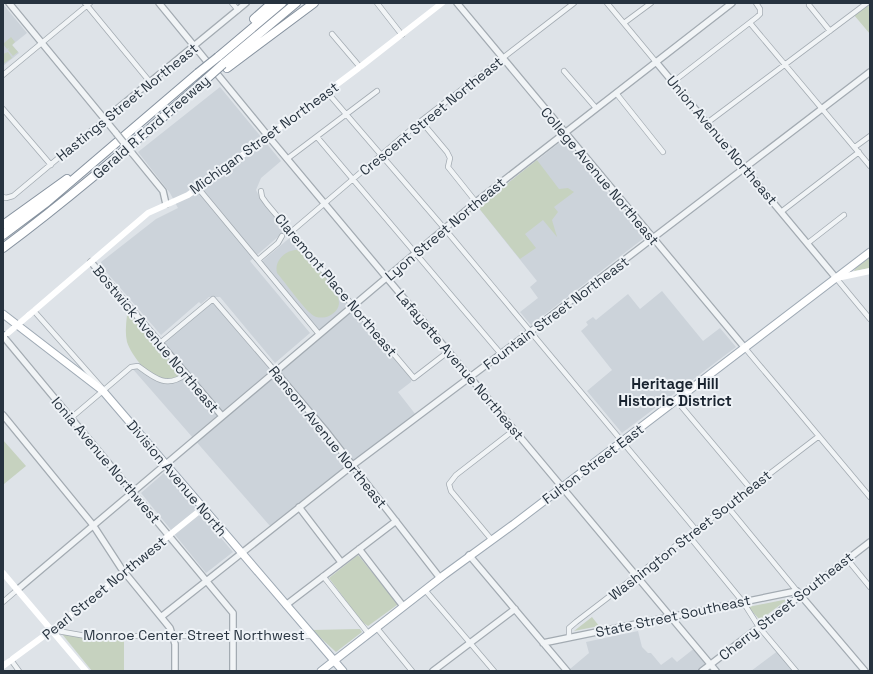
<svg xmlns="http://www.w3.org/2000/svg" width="873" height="674" font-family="'Space Grotesk',sans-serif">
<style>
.built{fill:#ccd3da}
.green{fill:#c6d2bf}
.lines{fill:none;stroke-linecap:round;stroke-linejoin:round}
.minor-casing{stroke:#a3abb2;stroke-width:6}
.tertiary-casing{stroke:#a3abb2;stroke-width:8}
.primary-casing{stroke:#9ea9b4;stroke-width:9}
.motorway-casing{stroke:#86929f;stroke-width:10}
.minor{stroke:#f1f4f6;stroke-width:4.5}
.tertiary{stroke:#f1f4f6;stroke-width:5.5}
.secondary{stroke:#fff;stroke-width:6}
.primary{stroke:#fff;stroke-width:7}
.motorway{stroke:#fff;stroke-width:8}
.tertiary-bridge-casing{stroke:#a3abb2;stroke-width:8;stroke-linecap:butt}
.motorway-bridge-casing{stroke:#86929f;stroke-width:10;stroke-linecap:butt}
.tertiary-bridge{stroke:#f1f4f6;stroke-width:5.5}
.secondary-bridge{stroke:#fff;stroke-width:6}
.motorway-bridge{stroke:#fff;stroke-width:8}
.labels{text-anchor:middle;stroke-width:4;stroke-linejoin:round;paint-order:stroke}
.street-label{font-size:14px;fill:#27333f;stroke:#eef2f6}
.neighbourhood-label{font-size:15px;font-weight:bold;fill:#1a2430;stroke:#eef2f6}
</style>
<rect width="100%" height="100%" fill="#dee3e8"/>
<path class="built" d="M3,4L27,33L12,45L19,53L3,66Z
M220,87L281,161L261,178L256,190L260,198L286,230L250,261L310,333L275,363L220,297H209L201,304L199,302L161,335L102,267L101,262L156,219L178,208L170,193L138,152Z
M564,139L644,238L531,325L520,312L538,298L530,287L537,281L478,207Z
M293,235L412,377L411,382L398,392L416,415L270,526L131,367L134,366L155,378L171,381L186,374L160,343L211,300L275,371L319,334L260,263Z
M662,291L703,341L720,328L736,347L622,433L587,391L612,370L581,331L588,325L586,322L593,317L596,320L628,294L640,309Z
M165,472L233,552L206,573L141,493Z
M638,631L642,647L648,653H651L661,665L672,657L677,662L696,647L716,671H572L570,669L589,653L586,642Z
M779,650L796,671H751Z"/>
<path class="green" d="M870,3V34L854,15Z
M11,37L15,42L12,45L18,52L13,56L8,50L9,48L7,49L3,44Z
M8,52L12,58L3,64V54Z
M537,160L559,189L568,188L574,192L554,207L558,212L552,220L557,237L543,220L525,234L536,248L520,259L478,207Z
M297,250C308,254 314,264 322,273C331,284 351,305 329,316C324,318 318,318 314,316C305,311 285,282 277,273C274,261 285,250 297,250Z
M869,256L870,268L854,271L858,264Z
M130,313L179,370L178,376C156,388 133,359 127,342C125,333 126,324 127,315Z
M3,440L26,466L4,484L3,483Z
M358,555L397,603V605L368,626L362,622L329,578Z
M788,599L760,620L748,607Z
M592,617L599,626L574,631Z
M360,629L362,632L336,652L312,630Z
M62,634L86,638H124V671H92Z"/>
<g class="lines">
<g class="minor-casing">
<path id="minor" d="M85,3L150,82
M232,3L238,10
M377,3L402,35
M607,3L656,62
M809,5L830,31
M624,23L651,3
M750,23L870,166
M332,34L360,67
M564,71L596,108
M3,75L90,3
M673,82L757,17L760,14V9L756,3
M327,92L444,228L696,530
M616,93L663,152
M3,109L51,165
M421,121L447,152L450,158L448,167L476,202
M707,123L867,3
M317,137L501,354
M855,147L870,136
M287,159L377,91
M198,188L319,334
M261,191L262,197L267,204L414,378L449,351
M3,197L6,198L13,196L105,119
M781,212L859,152
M291,232L421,121L574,3
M808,243L844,215
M258,260L278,243L282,236
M836,278L870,319
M34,311L103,389
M160,343L213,299L275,371
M745,348L870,497
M676,400L750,488
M71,418L131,367L138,366C154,378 167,389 186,374
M727,506L797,591
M689,536L743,602L759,627L796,671
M491,539L451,491L449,484L456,475L514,430
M847,559L870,587
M323,576L368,633
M425,590L494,671
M3,602L17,590
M376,627L412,671
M52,630L86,636H313
M569,637V628L576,622L819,436
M11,660L19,671"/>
</g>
<g class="tertiary-casing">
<path id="tertiary" d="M9,3L116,133
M159,3L268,136L716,671
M457,3L745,348
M656,62L836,278
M105,119L246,3
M132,153L163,191L166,204
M91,262L222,416
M3,336L233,613V671
M275,371L325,430L440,578
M3,415L93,525L121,568L170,628L175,644V671
M299,507L341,562
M359,549L403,606
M469,555L567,671
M17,590L476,202L732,3
M286,605L396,521
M161,617L349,468L530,332L870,72
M543,643L797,591L865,671
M433,671L515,609
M702,671L870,542"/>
</g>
<g class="primary-casing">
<path id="primary" d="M3,314L103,391L343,671
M321,671L444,575L514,524L870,252"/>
</g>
<g class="motorway-casing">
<path id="motorway" d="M254,19L272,3
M218,57L282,3
M223,64L296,3
M227,68L314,3
M3,225L67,179
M3,235L47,202L198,73
M3,248C73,196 139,139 204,81
M3,336V337"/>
</g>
<use href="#minor" class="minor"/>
<use href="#tertiary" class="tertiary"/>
<path class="secondary" d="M837,278L870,271
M29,315L148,213L188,195L212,178L360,67L442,3
M3,573L86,671
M3,666L52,630L203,508"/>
<use href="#primary" class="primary"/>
<use href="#motorway" class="motorway"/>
<g class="tertiary-bridge-casing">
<path id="tertiary-bridge" d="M116,133L132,153"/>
</g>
<g class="motorway-bridge-casing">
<path id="motorway-bridge" d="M198,73L218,57
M204,81L223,64"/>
</g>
<use href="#tertiary-bridge" class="tertiary-bridge"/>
<path class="secondary-bridge" d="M8,333L29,315"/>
<use href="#motorway-bridge" class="motorway-bridge"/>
</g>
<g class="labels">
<g class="street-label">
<text transform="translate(127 102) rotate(-39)" y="5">Hastings Street Northeast</text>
<text transform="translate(431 116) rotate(-39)" y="5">Crescent Street Northeast</text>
<text transform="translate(151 127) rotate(-41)" y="5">Gerald R Ford Freeway</text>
<text transform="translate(264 138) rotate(-36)" y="5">Michigan Street Northeast</text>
<text transform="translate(722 140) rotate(50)" y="5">Union Avenue Northeast</text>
<text transform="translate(600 176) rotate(50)" y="5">College Avenue Northeast</text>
<text transform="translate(445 229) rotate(-40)" y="5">Lyon Street Northeast</text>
<text transform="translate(336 285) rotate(50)" y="5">Claremont Place Northeast</text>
<text transform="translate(556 313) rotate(-37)" y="5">Fountain Street Northeast</text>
<text transform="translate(156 339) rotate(50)" y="5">Bostwick Avenue Northeast</text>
<text transform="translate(460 365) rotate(50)" y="5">Lafayette Avenue Northeast</text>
<text transform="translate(328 437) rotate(51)" y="5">Ransom Avenue Northeast</text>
<text transform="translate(106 460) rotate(50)" y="5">Ionia Avenue Northwest</text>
<text transform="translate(593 464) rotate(-37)" y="5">Fulton Street East</text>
<text transform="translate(177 478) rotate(50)" y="5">Division Avenue North</text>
<text transform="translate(690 535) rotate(-38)" y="5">Washington Street Southeast</text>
<text transform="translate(104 588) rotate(-39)" y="5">Pearl Street Northwest</text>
<text transform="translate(786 606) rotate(-38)" y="5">Cherry Street Southeast</text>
<text transform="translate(673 616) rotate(-12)" y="5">State Street Southeast</text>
<text x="194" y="640">Monroe Center Street Northwest</text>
</g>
<g class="neighbourhood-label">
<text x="675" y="389">Heritage Hill<tspan x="675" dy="17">Historic District</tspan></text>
</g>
</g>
<rect width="873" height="674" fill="none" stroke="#27333f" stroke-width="8"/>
</svg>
